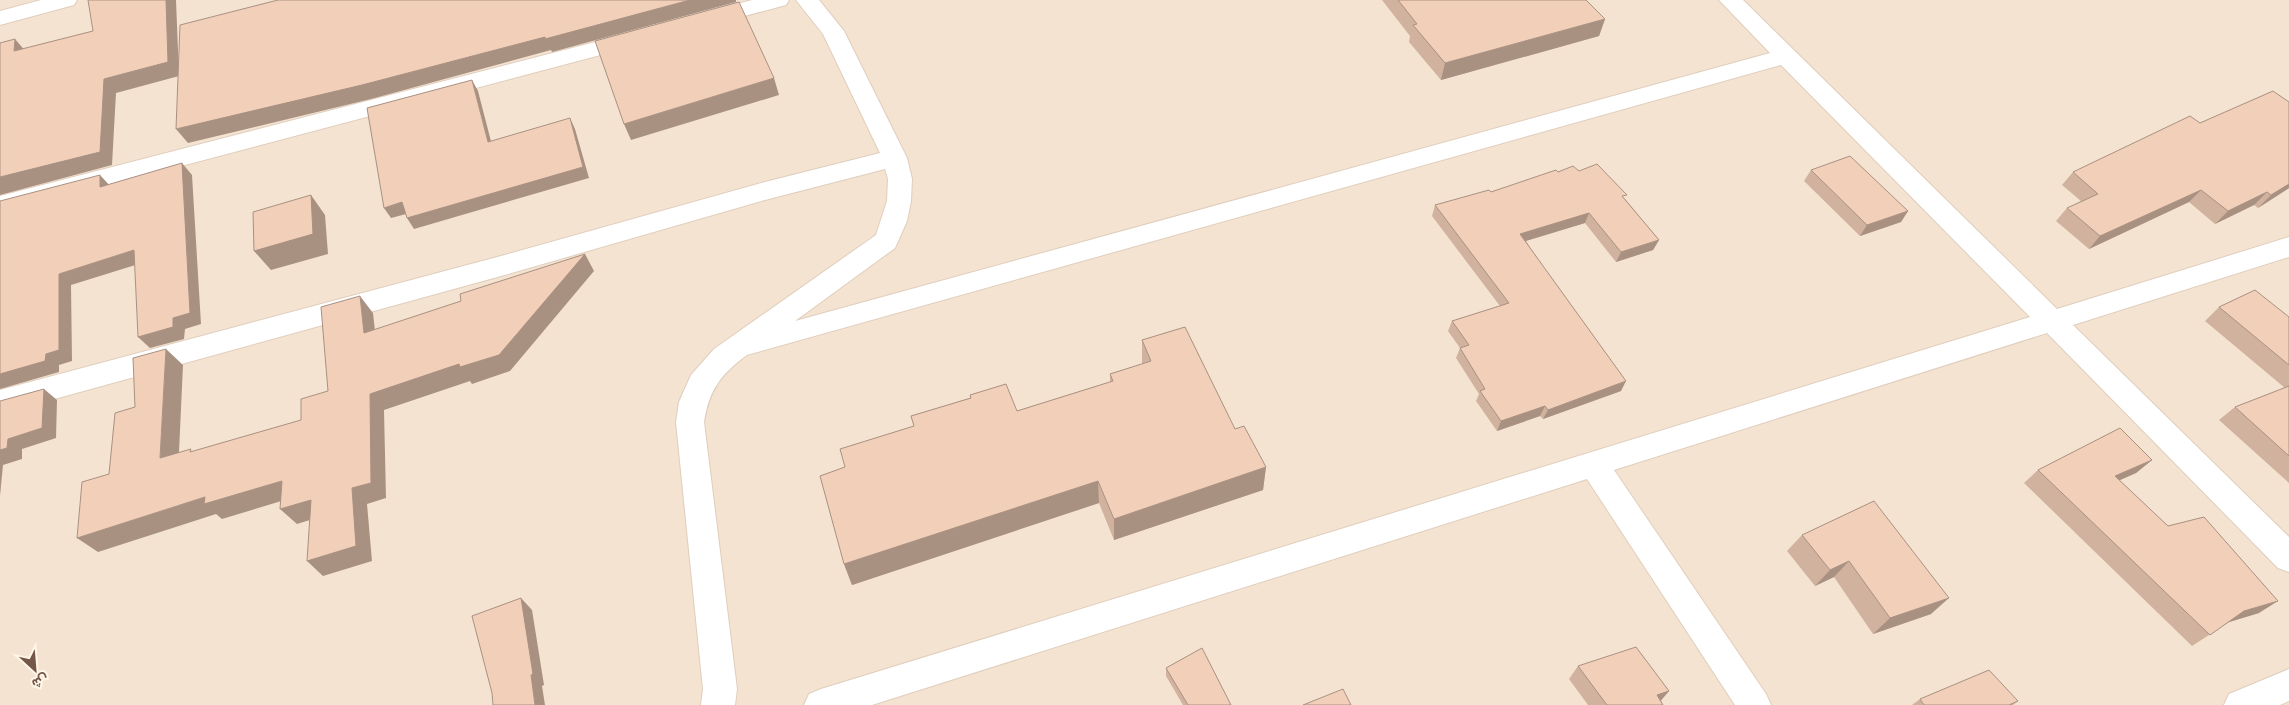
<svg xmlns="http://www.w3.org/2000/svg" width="2289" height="705" font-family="Overpass,Vazirmatn,sans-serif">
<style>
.residential{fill:#f4e3d0}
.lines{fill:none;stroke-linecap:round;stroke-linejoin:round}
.minor-casing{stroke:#e0cebd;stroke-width:2}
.minor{fill:#fff;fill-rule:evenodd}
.wall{fill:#d0b29f}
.shaded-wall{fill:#a99182}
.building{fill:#f2cfb9;stroke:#a99182}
</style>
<rect width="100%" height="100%" fill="#fcf2e1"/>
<path class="residential" d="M0,0H2289V705H0Z"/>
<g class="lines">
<g class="minor-casing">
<path id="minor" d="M41,0H77L74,5L0,25V11Z
M752,0H789L786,5L707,26L699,24L696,19L699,14Z
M796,0H819L844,31L907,158L912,179L911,201L907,221L895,248L795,321L1770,53L1719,0H1743L2057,309L2289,237V257L2073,325L2289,537V572L2278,568L2047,333L1614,470L1766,694L1771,705H1735L1587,479L872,705H804L809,694L821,689L2030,317L1781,65L747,355C721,374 709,390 704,422L737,689L735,705H701L703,689L676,422L679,402L691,375L714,349L876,235L887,201L888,179L885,169L765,200L501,276L0,414V390L501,256L765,182L880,153L823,34Z
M634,32L642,34L645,39L642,44L0,214V196Z
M2289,669V701L2280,705H2224L2229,694Z"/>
</g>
<use href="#minor" class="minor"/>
</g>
<path class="wall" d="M1382,0H1586L1605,19L1599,36L1441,80L1409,42L1410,36Z
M2289,102V188L2258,208L2254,205L2215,224L2189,202L2089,249L2056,221L2067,208L2081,201L2062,185L2073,172L2200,123Z
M1811,170L1908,211L1901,222L1860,236L1804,181Z
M1579,171L1625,199L1659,240L1653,250L1616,262L1585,223L1526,241L1621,391L1543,419L1540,416L1497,431L1476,401L1479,394L1456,358L1460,348L1448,331L1452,321L1500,306L1432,216L1435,205L1491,192L1558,172Z
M2219,307L2289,317V483L2219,420L2235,407L2285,388L2205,321Z
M1142,340L1235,429L1266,467L1263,490L1114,540L1099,503L852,585L844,564L845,467L914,426L911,416L970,398V395L1017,411L1110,382V374L1142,364Z
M2152,460L2136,473L2119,480L2259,613L2229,622L2192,646L2024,483L2038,470Z
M1874,501L1931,614L1873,634L1834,577L1815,586L1787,551L1802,535Z
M1578,666L1669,691L1661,700L1663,705H1588L1569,679Z
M1166,668L1231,705H1183L1166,676Z
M1920,699L2018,701L2013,705H1912Z"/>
<path class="shaded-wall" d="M166,0H176L179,76L116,93L112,165L0,195V177L104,79Z
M690,0H736V2L552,52L551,50L371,99L188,143L176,129Z
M1605,19L1599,36L1441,80L1445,63Z
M15,39L27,53L14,51Z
M774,78L779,95L631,140L624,124Z
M472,80L478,91L494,153L488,142Z
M570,118L575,129L589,178L414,229L407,218Z
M182,163L192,175L201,324L185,329L184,339L150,348L138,337Z
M100,175L111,187H100Z
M2289,184V188L2258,208L2271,195Z
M2201,190L2189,202L2089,249L2100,236Z
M2267,192L2254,205L2215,224L2228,211Z
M311,195L325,215L328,254L271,270L254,251Z
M402,202L410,213L391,218L384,208Z
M1908,211L1901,222L1860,236L1867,225Z
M1589,213L1585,223L1516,244L1520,234Z
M1659,240L1653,250L1616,262L1621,252Z
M134,250L145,262L71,285L72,361L59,365V372L0,389V374L46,354L59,274Z
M585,254L594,271L510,371L472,384L470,381L384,410L386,498L367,504L372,561L323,576L307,561L352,488L370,394Z
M360,296L373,313L377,349L364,333Z
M166,349L183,365L178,474L160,458Z
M1626,381L1621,391L1543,419L1548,410Z
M44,389L57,400L56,438L22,449V459L3,465L0,496V450Z
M1545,406L1540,416L1497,431L1501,421Z
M2152,460L2136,473L2100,489L2115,476Z
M1266,467L1263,490L1114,540V519Z
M282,481L298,496L222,519L216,514L98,552L77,538L205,497Z
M1098,481L1099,503L852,585L844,564Z
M311,500L326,515L297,524L280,509Z
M1849,561L1834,577L1815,586L1830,570Z
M521,598L532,610L544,685L542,686L545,705H535L531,675Z
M1949,598L1931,614L1873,634L1890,618Z
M2278,601L2259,613L2226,623L2244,611Z
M1669,691L1658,704L1657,695Z"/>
<path class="building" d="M88,0H166L168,62L104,79L100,152L0,177V43L15,39L14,51L93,31Z
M278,0H690L545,39V37L362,85L176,129L180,25Z
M1398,0H1586L1605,19L1445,63L1413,25L1417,24Z
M739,2L774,78L624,124L595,41Z
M472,80L488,142L570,118L583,167L407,218L402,202L384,208L367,108Z
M2273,91L2289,102V184L2271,195L2267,192L2228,211L2201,190L2100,236L2067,208L2098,194L2073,172L2190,116L2200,123Z
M1850,156L1908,211L1867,225L1811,170Z
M182,163L190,313L173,318V327L138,337L134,250L59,274V350L46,354L45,361L0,374V201L100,175V187Z
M1597,164L1627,195L1622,196L1659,240L1621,252L1589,213L1520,234L1626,381L1548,410L1545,406L1501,421L1480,391L1485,389L1460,348L1469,345L1452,321L1509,303L1435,205L1489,190L1491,192L1556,170L1558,172L1573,166L1579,171Z
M311,195L313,234L254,251L253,212Z
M585,254L499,355L460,367L459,364L370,394L371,483L352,488L356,546L307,561L311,500L280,509L282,481L204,504L205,497L77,538L82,482L109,474L115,413L135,407L133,358L166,349L160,458L191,449L190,452L301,420V399L328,391L321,307L360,296L364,333L461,301L460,294Z
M2255,290L2289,317V365L2219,307Z
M1185,327L1235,429L1244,426L1266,467L1114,519L1098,481L844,564L820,476L845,467L840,449L914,426L911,416L971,398L970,395L1006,384L1017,411L1113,381L1110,374L1151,361L1142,340Z
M2289,386V456L2235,407Z
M44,389L42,428L8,439L7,448L0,450V401Z
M2120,428L2152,460L2115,476L2168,526L2204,517L2278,601L2244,611L2210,635L2038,470Z
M1874,501L1949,598L1890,618L1849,561L1830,570L1802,535Z
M521,598L533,674L531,675L535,705H493L492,693L472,616Z
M1636,647L1669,691L1657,695L1663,705H1607L1578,666Z
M1202,648L1231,705H1188L1166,668Z
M1989,670L2018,701L2009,705H1924L1920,699Z
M1343,689L1351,705H1303Z"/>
<g transform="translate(35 670) rotate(154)" stroke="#fff6e8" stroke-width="4" paint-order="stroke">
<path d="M0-4L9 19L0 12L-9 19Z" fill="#745748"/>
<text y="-8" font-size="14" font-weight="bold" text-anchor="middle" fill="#745748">ش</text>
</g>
</svg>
